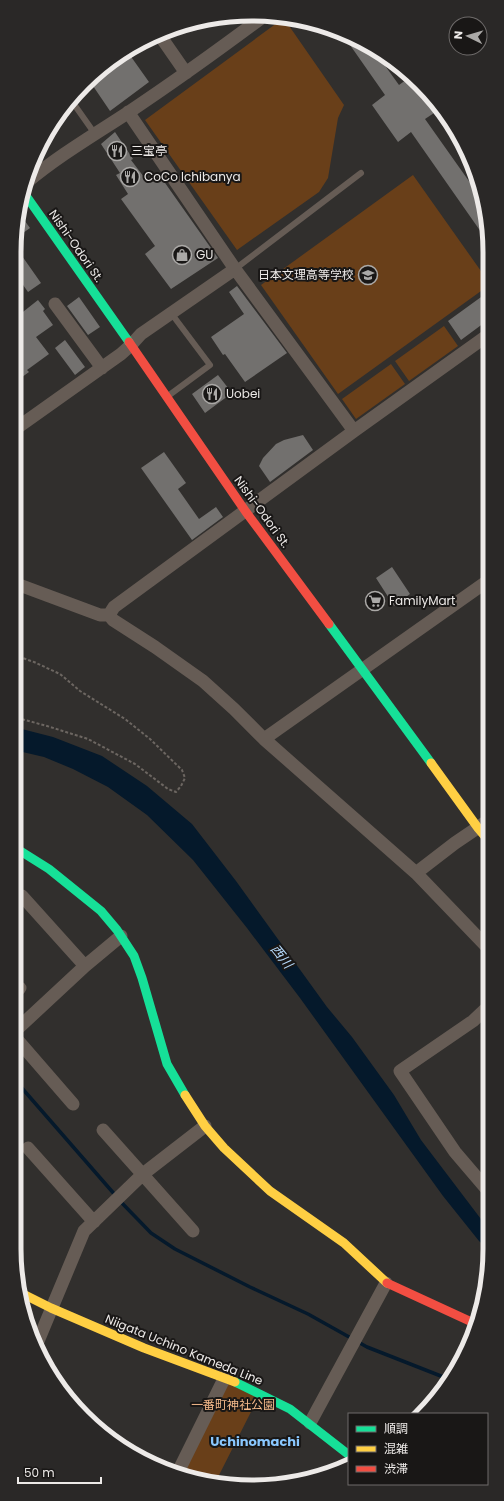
<svg xmlns="http://www.w3.org/2000/svg" width="504" height="1501" font-family="Poppins,'Noto Sans JP',sans-serif">
<style>
.green{fill:#693f19}
.water{fill:#05192b}
.lines{fill:none;stroke-linecap:round;stroke-linejoin:round}
.stream{stroke:#05192b;stroke-width:3.5}
.building{fill:#72706e}
.path{stroke:#6c6661;stroke-width:2;stroke-dasharray:3 2;stroke-linecap:butt}
.lane{stroke:#665c55;stroke-width:6}
.street{stroke:#665c55;stroke-width:13}
.fast{stroke:#16e098;stroke-width:9}
.slow{stroke:#ffcf43;stroke-width:9}
.jam{stroke:#f24e42;stroke-width:9}
.labels{text-anchor:middle;stroke-width:4;stroke-linejoin:round;paint-order:stroke}
.poi-label{font-size:12px;fill:#edeae8;stroke:#191716;text-anchor:start}
.street-label{font-size:12px;fill:#edeae8;stroke:#191716}
.park-label{font-size:12px;fill:#f5ba8b;stroke:#191716}
.water-label{font-size:13px;font-style:italic;fill:#b6dbfd;stroke:#191716}
.neighbourhood-label{font-size:13px;font-weight:bold;fill:#8ac8ff;stroke:#191716}
.rim{fill:none;stroke:#edeae8;stroke-width:5}
</style>
<rect width="100%" height="100%" fill="#312f2d"/>
<path class="green" d="M281,20H285L344,105L338,118L328,178L319,192L237,250L145,120Z
M413,175L488,281V286L338,394L261,285Z
M444,326L458,346L409,381L395,361Z
M391,364L405,384L356,419L342,399Z
M225,1378L259,1396L215,1483L179,1472Z"/>
<path class="water" d="M14,727L53,737L102,756L147,786L192,824L236,881L327,1007L352,1037L394,1095L421,1140L490,1231V1251L479,1241L443,1196L300,998L247,928L193,860L147,815L108,787L73,769L44,757L14,750Z"/>
<g class="lines">
<path class="stream" d="M14,1079L116,1196
M120,1201L151,1233L175,1249L250,1287L308,1314L367,1347L451,1380"/>
</g>
<path class="building" d="M343,35L373,49L399,85L410,77L431,95L440,109L425,119L483,201L488,221V242L411,132L398,142L372,105L385,95Z
M127,51L149,82L110,111L91,83Z
M115,132L133,159L131,160L147,181L158,173L218,258L171,289L145,254L155,246L121,199L128,194L116,175L120,173L101,144Z
M19,213L30,228L16,238L18,224Z
M15,246L41,283L28,292L14,272Z
M237,286L287,353L245,382L225,354L223,355L211,337L244,314L229,292Z
M488,292V320L461,340L448,321Z
M79,297L100,327L88,335L67,306Z
M38,300L45,309L43,311L53,325L36,337L49,354L27,370L29,372L14,383V319Z
M65,340L85,367L75,375L55,348Z
M218,375L232,393L205,413L192,394Z
M303,435L313,450L270,482L259,466L263,458L276,444L284,440Z
M164,452L186,483L178,489L199,519L216,507L223,517L192,540L141,468Z
M392,567L410,594L394,606L376,578Z"/>
<g class="lines">
<path class="path" d="M14,655L34,662L60,674L80,691L125,719L150,739L182,770L185,778L181,786L176,792L168,789L135,764L88,739L47,726L14,717"/>
<path class="lane" d="M71,100L95,134
M235,269L361,173
M168,396L210,365L171,313
M14,529L16,532L14,534"/>
<path class="street" d="M161,37L186,73
M128,112L235,269L354,431
M26,183C58,156 94,135 129,112C174,82 217,51 260,19
M55,304L102,368
M14,430L121,354L131,345L141,334L235,269
M14,583L100,615H109L113,620L155,647L203,681L234,709L264,739L416,873L489,949
M109,615L114,607L354,431L488,335
M264,739L489,580
M416,873L455,843L489,820
M22,896L85,966
M14,994L20,988
M490,1005L473,1021L400,1071L455,1152L490,1193
M14,1032L85,966L121,936
M14,1036L73,1104
M103,1130L193,1231
M28,1148L94,1222
M36,1346L84,1231L143,1174L205,1126
M310,1423L386,1283
M178,1472L225,1377"/>
<path class="fast" d="M22,190L129,342
M329,624L431,763
M14,847L49,869L101,911L117,930L134,956L142,978L167,1064L185,1095
M235,1382L290,1409L349,1455"/>
<path class="slow" d="M431,763L478,828L489,841
M185,1095L205,1126L224,1148L270,1191L344,1243L387,1283
M23,1294L51,1308L144,1348L235,1382"/>
<path class="jam" d="M129,342L246,512L329,624
M387,1283L476,1324"/>
</g>
<defs>
<g id="restaurant-ring" transform="scale(1)"><circle r="9.5" fill="#191716" stroke="#aba9a7" stroke-width="1.5"/><path d="M-5-6h1v4h1v-4h1v4h1v-4h1v5L-1.5 .5V6h-2V.5L-5-1ZM5-6V6H3V1.5H1.5Q1.5-4 5-6Z" fill="#aba9a7"/></g>
<g id="shop-ring" transform="scale(1)"><circle r="9.5" fill="#191716" stroke="#aba9a7" stroke-width="1.5"/><path d="M-5-2.5h2.3a2.7 3.5 0 0 1 5.4 0H5L5.5 6h-11ZM-1.5-2.5h3a1.5 2.3 0 0 0-3 0Z" fill="#aba9a7"/></g>
<g id="school-ring" transform="scale(1)"><circle r="9.5" fill="#191716" stroke="#aba9a7" stroke-width="1.5"/><path d="M0-5L7-2L0 1L-7-2ZM-4 1L0 2.5L4 1V4Q0 6-4 4Z" fill="#aba9a7"/></g>
<g id="supermarket-ring" transform="scale(1)"><circle r="9.5" fill="#191716" stroke="#aba9a7" stroke-width="1.5"/><path d="M-6-5.5h2.5l.6 2H6L4.5 2H-2.5L-4.4-4H-6ZM-1.5 3.2a1.3 1.3 0 1 0 .1 0ZM3 3.2a1.3 1.3 0 1 0 .1 0Z" fill="#aba9a7"/></g>
</defs>
<g fill-rule="evenodd">
<use href="#restaurant-ring" x="117" y="151"/>
<use href="#restaurant-ring" x="130" y="177"/>
<use href="#shop-ring" x="182" y="255"/>
<use href="#school-ring" x="368" y="275"/>
<use href="#restaurant-ring" x="212" y="394"/>
<use href="#supermarket-ring" x="375" y="601"/>
</g>
<g class="labels">
<g class="poi-label">
<text x="131" y="155">三宝亭</text>
<text x="144" y="181">CoCo Ichibanya</text>
<text x="196" y="259">GU</text>
<text x="354" y="279" text-anchor="end">日本文理高等学校</text>
<text x="226" y="398">Uobei</text>
<text x="389" y="605">FamilyMart</text>
</g>
<g class="street-label">
<text transform="translate(76 246) rotate(55)" y="4">Nishi-Odori St.</text>
<text transform="translate(262 512) rotate(54)" y="4">Nishi-Odori St.</text>
<text transform="translate(184 1350) rotate(22)" y="4">Niigata Uchino Kameda Line</text>
</g>
<g class="park-label">
<text x="233" y="1409">一番町神社公園</text>
</g>
<g class="water-label">
<text transform="translate(282 956) rotate(51)" y="5">西川</text>
</g>
<g class="neighbourhood-label">
<text x="255" y="1446">Uchinomachi</text>
</g>
</g>
<path d="M0 0H504V1501H0ZM252 21H252A231 231 0 0 1 483 252V1249A231 231 0 0 1 252 1480H252A231 231 0 0 1 21 1249V252A231 231 0 0 1 252 21Z" fill="#2a2827" fill-rule="evenodd"/>
<path class="rim" d="M252 21H252A231 231 0 0 1 483 252V1249A231 231 0 0 1 252 1480H252A231 231 0 0 1 21 1249V252A231 231 0 0 1 252 21Z"/>
<rect x="348" y="1413" width="140" height="72" fill="#191716" stroke="#6e6b6a"/>
<rect x="356" y="1426" width="20" height="6" fill="#16e098" stroke="#6e6b6a"/>
<text x="384" y="1433" font-size="12" fill="#edeae8">順調</text>
<rect x="356" y="1446" width="20" height="6" fill="#ffcf43" stroke="#6e6b6a"/>
<text x="384" y="1453" font-size="12" fill="#edeae8">混雑</text>
<rect x="356" y="1466" width="20" height="6" fill="#f24e42" stroke="#6e6b6a"/>
<text x="384" y="1473" font-size="12" fill="#edeae8">渋滞</text>
<g transform="translate(468 36) rotate(275)"><circle r="19" fill="#191716" stroke="#6e6b6a"/>
<path d="M0-3L7 15L0 10L-7 15Z" fill="#aba9a7"/>
<text y="-6" font-size="11" font-weight="bold" text-anchor="middle" fill="#edeae8">N</text>
</g>
<path d="M18 1477v6h83v-6" fill="none" stroke="#edeae8" stroke-width="2"/>
<text x="24" y="1477" font-size="12" fill="#edeae8" stroke="#191716" stroke-width="3" paint-order="stroke">50 m</text>
</svg>
